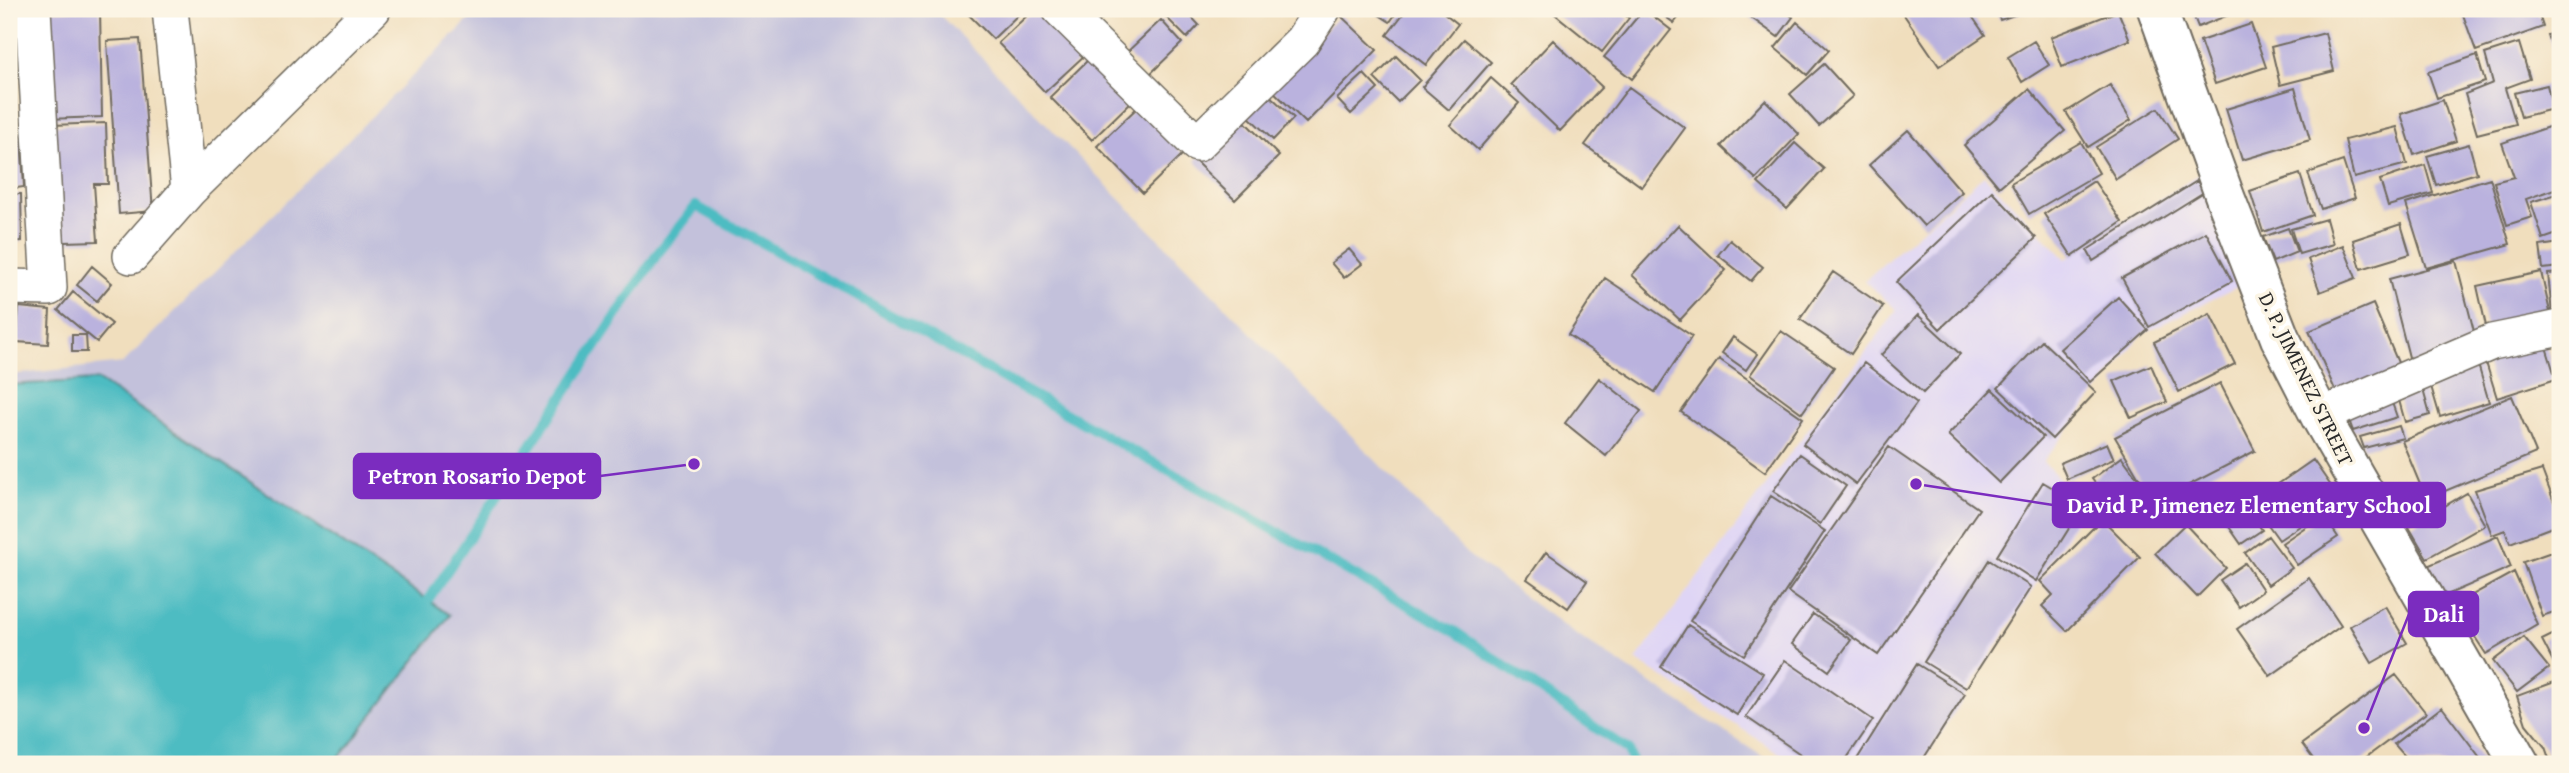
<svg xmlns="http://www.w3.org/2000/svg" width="2569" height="773" font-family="'Gentium Book Plus',serif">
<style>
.built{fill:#dfd5f5}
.industrial{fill:#c3c1db}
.water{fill:#4dbcc2;stroke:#3c7476;stroke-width:2}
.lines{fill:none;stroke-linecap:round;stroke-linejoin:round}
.stream{stroke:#4dbcc2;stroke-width:10}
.building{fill:#bab2de}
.minor-casing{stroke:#706a5e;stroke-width:38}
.tertiary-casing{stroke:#706a5e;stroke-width:42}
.minor{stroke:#fff;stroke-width:35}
.tertiary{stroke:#fff;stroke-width:38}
.labels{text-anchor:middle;stroke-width:7;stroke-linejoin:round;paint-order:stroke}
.street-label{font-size:21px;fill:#2b2b2b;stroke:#fcf5e5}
.leader{fill:none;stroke:#7b2cbf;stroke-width:2.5}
.callout-dot{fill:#7b2cbf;stroke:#fcf5e5;stroke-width:2.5}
.callout{fill:#7b2cbf;stroke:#7b2cbf;stroke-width:2.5}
.callout-label{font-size:23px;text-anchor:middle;font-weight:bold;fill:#fff}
</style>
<rect width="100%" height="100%" fill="#fcf5e5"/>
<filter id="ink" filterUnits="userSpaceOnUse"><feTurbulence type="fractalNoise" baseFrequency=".0143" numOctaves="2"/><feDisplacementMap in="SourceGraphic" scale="14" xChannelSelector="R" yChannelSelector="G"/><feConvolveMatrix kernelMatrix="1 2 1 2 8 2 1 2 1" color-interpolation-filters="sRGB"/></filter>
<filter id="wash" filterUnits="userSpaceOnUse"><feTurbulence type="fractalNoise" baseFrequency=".00686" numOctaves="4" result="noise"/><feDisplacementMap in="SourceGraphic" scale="28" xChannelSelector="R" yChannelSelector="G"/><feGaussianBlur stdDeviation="1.57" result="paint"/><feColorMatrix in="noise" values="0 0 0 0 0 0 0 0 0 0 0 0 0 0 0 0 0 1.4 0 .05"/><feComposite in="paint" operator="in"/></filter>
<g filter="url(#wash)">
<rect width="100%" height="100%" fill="#f0debd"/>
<path class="built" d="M2200,174L2245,283L2142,334L2043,462L2086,505L1922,764H1796L1636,660L1897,310L1864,281L1984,175L2066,259Z"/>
<path class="industrial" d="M480,9H934L1467,554L1569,630L1774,764H9V375L123,363Z"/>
<path class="water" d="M97,380L450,615L334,764H9V385Z"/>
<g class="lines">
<path class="stream" d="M428,600L658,253L696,206L1454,631L1628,750L1633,764"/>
</g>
<g id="blocks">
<path class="building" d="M100,9L102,117L47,119L45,11Z
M963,9H1024L993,39Z
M1034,9H1043L1086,54L1045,92L998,43Z
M1083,9H1112L1097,23Z
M1158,9H1184L1199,25L1187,38Z
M1370,9H1399L1390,22Z
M1407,9H1439L1458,24L1426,65L1387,35Z
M1559,9H1617L1629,18L1602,52L1555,14Z
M1644,9L1671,30L1632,79L1604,57Z
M1655,9H1685L1674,23Z
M1739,9H1781L1793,17L1778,37Z
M1900,9H1967L1985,35L1939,66Z
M1995,9H2025L2026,11L2000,20Z
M2191,9H2238L2239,11L2198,27Z
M2461,9H2537L2543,27L2476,51Z
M2118,11L2130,40L2062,67L2051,37Z
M1340,15L1377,50L1306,123L1269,87Z
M1161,20L1182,43L1148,76L1126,53Z
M1797,22L1829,50L1807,75L1775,48Z
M2251,24L2266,67L2215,84L2200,41Z
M2560,31V71L2548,35Z
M2325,33L2334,71L2280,85L2271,47Z
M140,39L153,211L119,214L107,41Z
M1464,39L1491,62L1449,110L1422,87Z
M1553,40L1602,87L1560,131L1511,84Z
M2034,41L2049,65L2022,82L2008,57Z
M14,42L16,131H9V43Z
M2519,43L2530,79L2505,88L2516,124L2477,134L2465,94L2493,83L2485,54Z
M2477,55L2485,82L2437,98L2428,72Z
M1396,56L1420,80L1398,102L1374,78Z
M1090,58L1132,101L1092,140L1050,97Z
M1824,64L1853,96L1819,126L1790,94Z
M1364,74L1378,89L1351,114L1337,99Z
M1491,78L1519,103L1478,150L1450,125Z
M2110,85L2131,120L2088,147L2066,112Z
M2547,85L2553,109L2521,117L2514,93Z
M1629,87L1685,128L1642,187L1585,145Z
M2295,88L2310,140L2242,160L2226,109Z
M2029,89L2065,131L1999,187L1964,145Z
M1267,93L1294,118L1273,140L1246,114Z
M1765,100L1799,134L1756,179L1721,146Z
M2443,100L2456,141L2414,155L2401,114Z
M1138,107L1183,154L1143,193L1097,146Z
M2158,108L2178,139L2116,179L2096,147Z
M1239,116L1279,156L1235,200L1195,161Z
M106,123L108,184H94L98,241L64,242L52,125Z
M2560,123V187L2526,199L2532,217L2507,225L2494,182L2514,177L2502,143Z
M2397,127L2407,164L2354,178L2345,140Z
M1908,130L1962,192L1924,226L1869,165Z
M21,136L24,187L9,189V137Z
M2081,142L2099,173L2029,214L2011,183Z
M1795,143L1824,169L1787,209L1758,183Z
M2469,144L2477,173L2436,185L2427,156Z
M2343,161L2355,198L2321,209L2308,173Z
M2425,165L2433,193L2388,206L2380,180Z
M2300,174L2313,215L2263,232L2250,191Z
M2490,178L2510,244L2426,268L2406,204Z
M2094,181L2122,222L2072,256L2044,214Z
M2197,181L2204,192L2093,261L2087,250Z
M1992,191L2036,238L1940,329L1896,282Z
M2560,193V233L2543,239L2531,202Z
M9,194H21L22,241L9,242Z
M2326,219L2333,244L2299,254L2291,229Z
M2401,224L2410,254L2361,269L2353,240Z
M1678,225L1726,270L1680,320L1632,275Z
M2288,228L2297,252L2273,262L2263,237Z
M2206,232L2232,281L2149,327L2122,278Z
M1730,240L1763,267L1751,281L1718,255Z
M2560,243V267L2543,269L2540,246Z
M2343,245L2356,278L2320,292L2308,259Z
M1349,249L1362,264L1344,278L1331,263Z
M2456,261L2478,347L2411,365L2389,279Z
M92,266L112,283L97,301L77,285Z
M1833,272L1883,306L1851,354L1800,319Z
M2541,272L2552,321L2488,335L2477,286Z
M2560,273V322L2553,323L2548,274Z
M1605,278L1692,336L1655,392L1568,335Z
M73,292L112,324L97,342L58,310Z
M9,296H15L16,355L9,356Z
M2118,297L2148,330L2090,382L2060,349Z
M2373,304L2402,372L2339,399L2309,331Z
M19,307L50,310L48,344L16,342Z
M2210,314L2235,364L2179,392L2154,342Z
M1918,315L1960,354L1923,393L1881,355Z
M1781,331L1834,367L1802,413L1750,375Z
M72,335H86L87,352H72Z
M1733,337L1757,354L1746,370L1722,353Z
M2543,337L2556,379L2497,398L2484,356Z
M2042,341L2096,392L2052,439L1998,388Z
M1719,359L1803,418L1765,472L1681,412Z
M2477,361L2489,402L2440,417L2428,376Z
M1864,363L1917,403L1856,484L1803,444Z
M2151,365L2167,402L2131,418L2114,381Z
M1599,378L1641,411L1606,456L1565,423Z
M2220,383L2255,451L2154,503L2115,437Z
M2422,386L2430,415L2405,422L2397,393Z
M1992,389L2043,437L1999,483L1948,435Z
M2512,396L2536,453L2426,499L2402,441Z
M2390,397L2397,417L2353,431L2346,412Z
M2399,426L2403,438L2364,448L2360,437Z
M2107,443L2114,459L2067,479L2060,463Z
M1889,447L1979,509L1878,655L1788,592Z
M1800,454L1846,486L1820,524L1773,491Z
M2122,457L2146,490L2116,512L2092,479Z
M2313,460L2340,499L2279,540L2252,502Z
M2542,470L2560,518V524L2510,543L2505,530L2492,535L2475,490Z
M2043,482L2083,506L2036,581L1997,556Z
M2467,493L2485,525L2427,558L2409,527Z
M2238,494L2262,530L2241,544L2216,508Z
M1771,496L1825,531L1744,655L1690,621Z
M2323,515L2338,537L2297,565L2282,543Z
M2102,519L2140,557L2067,631L2042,606L2053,595L2040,581Z
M2185,524L2226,568L2197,597L2155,553Z
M2268,536L2292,568L2268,585L2245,553Z
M2498,536L2511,567L2440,598L2427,566Z
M2560,549V610L2542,616L2523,562Z
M1546,552L1587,581L1568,608L1527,579Z
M1989,560L2031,587L1966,688L1924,662Z
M2245,563L2263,590L2239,607L2220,580Z
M2514,572L2537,624L2486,654L2454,605Z
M2309,578L2341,626L2270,676L2237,629Z
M2385,606L2407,643L2372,663L2350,626Z
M1813,614L1851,640L1829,671L1792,644Z
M1688,625L1763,673L1737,715L1661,667Z
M2554,634L2560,646V675L2542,640Z
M2524,637L2549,668L2517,692L2493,661Z
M1785,660L1873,720L1843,764H1815L1746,717Z
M1917,664L1965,694L1920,764H1854Z
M2396,675L2426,713L2357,764H2317L2302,744Z
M2560,680V764H2551L2545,747L2526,724L2517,696Z
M2442,707L2485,764H2412L2394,744Z"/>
</g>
</g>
<g filter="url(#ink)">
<use href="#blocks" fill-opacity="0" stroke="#706a5e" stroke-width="2"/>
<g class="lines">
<g class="minor-casing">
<path id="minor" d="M170,9L189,190
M1060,9L1197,144L1302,41L1323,9
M131,256L189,190L373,9
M9,287L49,288L33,9
M2320,416L2492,342L2560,328"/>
</g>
<g class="tertiary-casing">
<path id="tertiary" d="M2157,9L2225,197L2280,338L2320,416L2520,764"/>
</g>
<use href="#minor" class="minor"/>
<use href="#tertiary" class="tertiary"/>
</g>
</g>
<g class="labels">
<g class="street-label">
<text transform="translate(2306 379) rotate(64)" y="7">D. P. JIMENEZ STREET</text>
</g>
</g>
<path class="leader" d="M694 464L600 476M1916 484L2053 505M2364 728L2409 614"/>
<g class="callout-dot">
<circle cx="694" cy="464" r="7"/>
<circle cx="1916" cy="484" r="7"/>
<circle cx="2364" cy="728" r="7"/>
</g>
<g class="callout">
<rect x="354" y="454" width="246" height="44" rx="7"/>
<rect x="2053" y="483" width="392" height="44" rx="7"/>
<rect x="2409" y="592" width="69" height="44" rx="7"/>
</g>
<g class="callout-label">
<text x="477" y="484">Petron Rosario Depot</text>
<text x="2249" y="513">David P. Jimenez Elementary School</text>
<text x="2444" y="622">Dali</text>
</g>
<rect width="2569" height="773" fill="none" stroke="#fcf5e5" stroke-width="35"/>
</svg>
